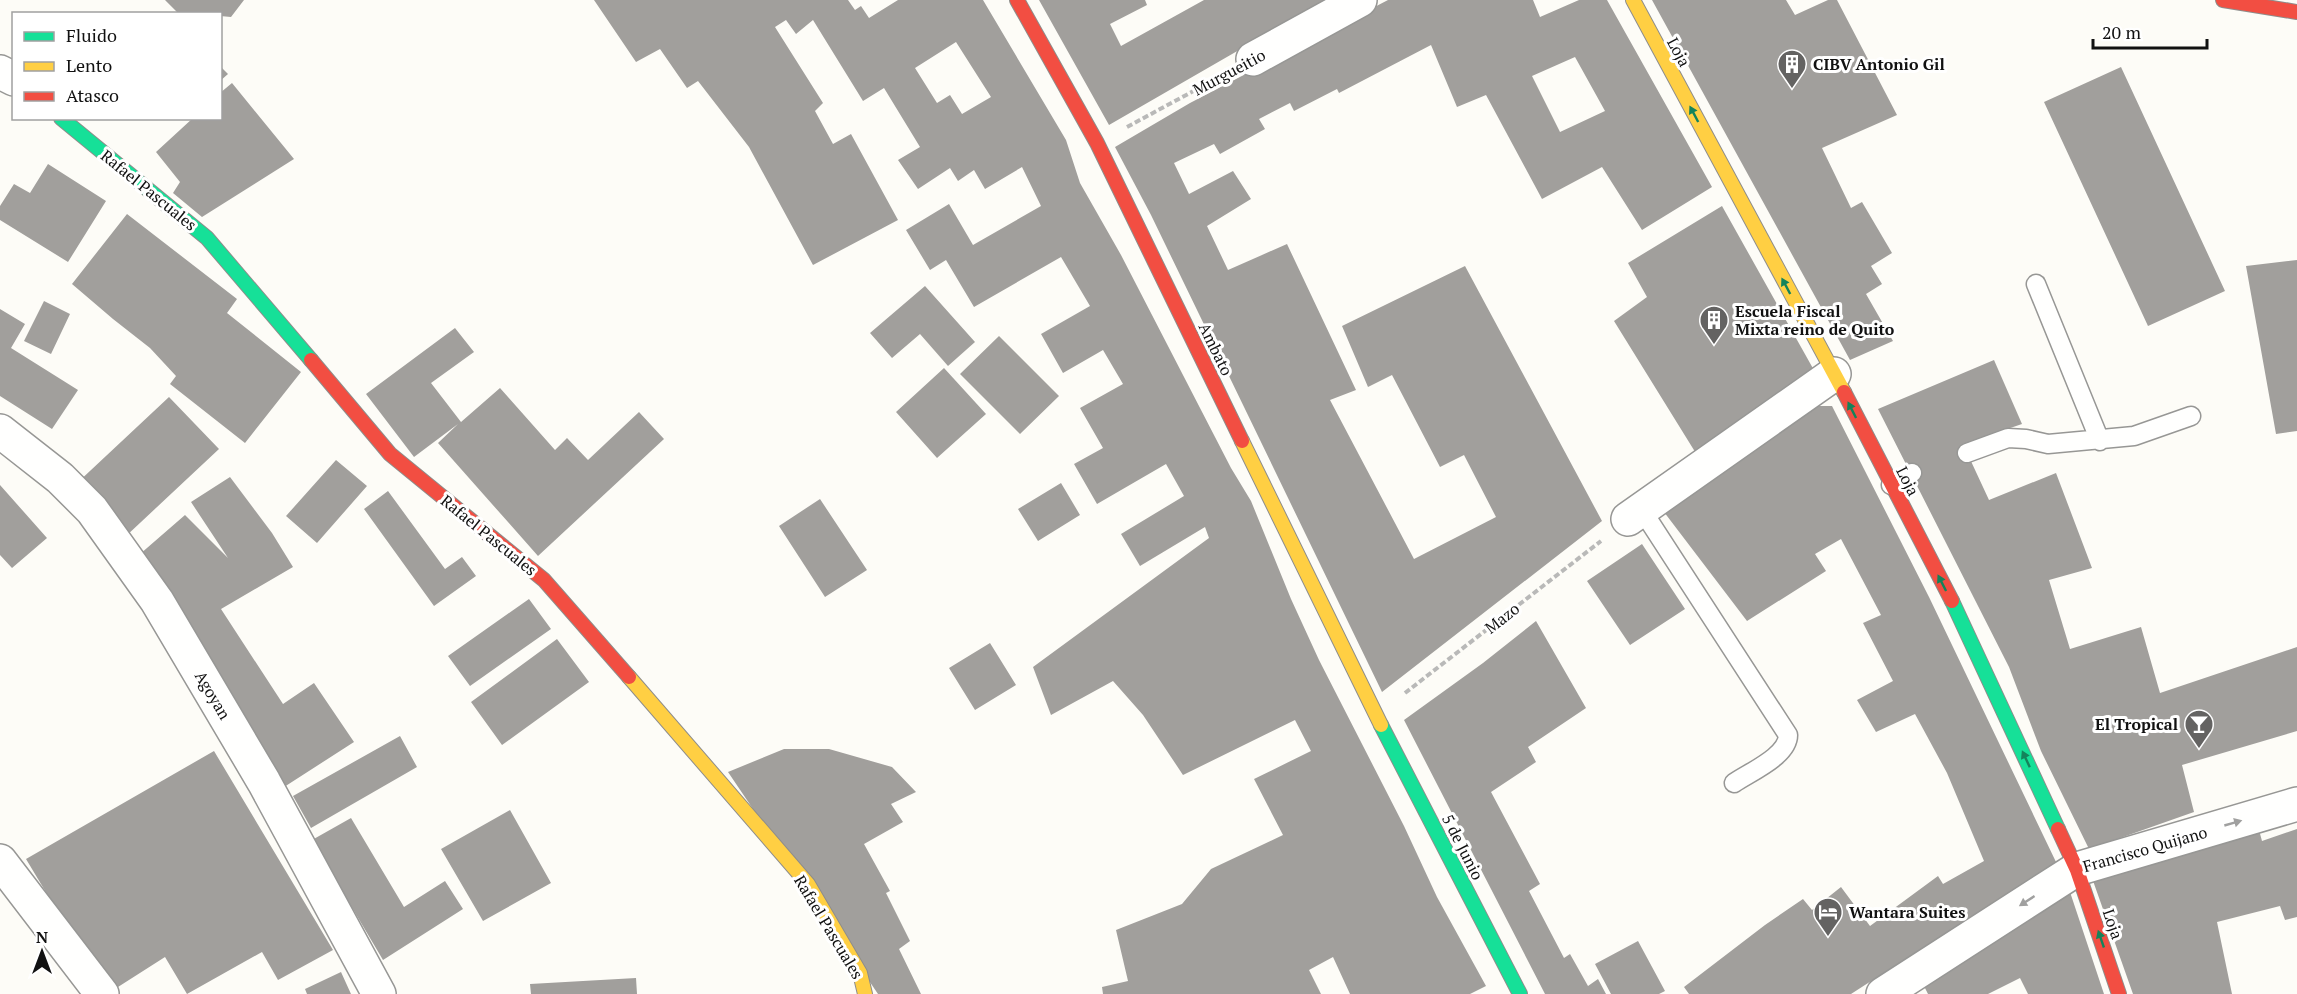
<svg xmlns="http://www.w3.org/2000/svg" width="2297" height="994" font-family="'PT Serif',serif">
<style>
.building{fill:#a19f9c;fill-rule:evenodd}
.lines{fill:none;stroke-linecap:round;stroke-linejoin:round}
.lane-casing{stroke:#979795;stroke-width:21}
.street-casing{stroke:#979795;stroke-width:36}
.fast-casing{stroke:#8e8d8b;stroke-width:16}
.slow-casing{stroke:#8e8d8b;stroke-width:16}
.jam-casing{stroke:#8e8d8b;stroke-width:16}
.path{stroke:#b9b9b8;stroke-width:4;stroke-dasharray:6 3;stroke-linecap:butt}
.lane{stroke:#fffffe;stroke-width:18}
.street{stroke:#fffffe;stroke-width:33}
.fast{stroke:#16e098;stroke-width:14}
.slow{stroke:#ffcf43;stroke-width:14}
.jam{stroke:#f24e42;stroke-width:14}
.oneway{fill:#14835b}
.oneway2{fill:#a0a09f}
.labels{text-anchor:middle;stroke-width:6;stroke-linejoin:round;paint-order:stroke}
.street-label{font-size:16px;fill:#111;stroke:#fff}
.poi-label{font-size:16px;font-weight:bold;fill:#111;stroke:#fff;text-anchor:start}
</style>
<rect width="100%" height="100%" fill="#fdfcf7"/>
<path class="building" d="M165,0H244L231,17L220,16V14L177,12Z
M594,0H848L855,10L861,6L869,18L898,0H983L1066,140L1080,183L1121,255L1231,468L1251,501L1291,599L1319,660L1404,826L1437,897L1486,986L1470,994H1350L1333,957L1309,970L1321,994H1103L1102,987L1128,981L1116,930L1182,904L1211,869L1283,835L1254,779L1311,751L1295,720L1183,775L1143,715L1113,681L1051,715L1033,667L1209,538L1205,527L1140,566L1121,534L1184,496L1166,464L1097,504L1074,464L1103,448L1080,408L1123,384L1103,350L1063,373L1041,334L1090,306L1061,257L974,307L946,260L930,270L906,230L949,204L973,245L1041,206L1022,167L985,189L974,170L958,181L950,168L918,189L898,160L920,147L884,88L863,101L813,20L796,34L786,20L775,27L823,103L815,111L833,144L851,134L898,220L813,265L749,147L698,81L687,88L660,49L636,62ZM956,42L991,97L962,114L950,95L937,103L915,68Z
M1039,0H1145L1147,5L1110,24L1121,46L1204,0H1326L1109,125Z
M1388,0H1533L1540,17L1579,0H1607L1712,187L1642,230L1602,167L1542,199L1486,95L1457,107L1431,45L1339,93L1337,89L1294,111L1290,103L1259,119L1265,129L1220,154L1214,144L1174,163L1189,194L1233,171L1251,199L1207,226L1228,270L1287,244L1356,390L1330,400L1414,559L1496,517L1464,455L1440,467L1392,375L1368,387L1342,326L1465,266L1602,521L1382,692L1151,215L1115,147L1190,103ZM1575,57L1605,111L1560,132L1532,76Z
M1652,0H1786L1795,15L1828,0H1837L1897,115L1822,148L1851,208L1862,202L1892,253L1871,266L1882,284L1866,294L1893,341L1850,360Z
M220,66L228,74L220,81Z
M2121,67L2225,291L2148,326L2044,102Z
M232,83L294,159L202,217L173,193L180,182L156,152L193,118H220V93Z
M48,164L106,201L68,262L0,220V206L14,184L30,193Z
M1722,206L1815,372L1697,455L1614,321L1647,297L1628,263Z
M127,214L237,299L227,313L301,372L245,443L170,384L176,376L150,348L113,319L72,284Z
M2297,260V431L2276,434L2246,266Z
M925,286L975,342L948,366L920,334L892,358L870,333Z
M44,301L70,314L51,354L24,341Z
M0,309L25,324L11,348L78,390L52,429L0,396Z
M455,328L474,352L431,383L461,422L500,388L555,450L567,438L588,460L639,412L664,439L538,556L438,443L458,424L414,457L366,394Z
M999,336L1059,396L1020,434L960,374Z
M1994,360L2022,424L1963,444L1989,500L2056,473L2092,568L2049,580L2070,649L2141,627L2160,693L2297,647V731L2182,765L2194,812L2089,849L2041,751L2009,667L1878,409Z
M944,368L986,414L937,458L896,412Z
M169,397L219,449L125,537L75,485Z
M1817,406H1832L1929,597L2056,862L1851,994H1689L1684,987L1765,925L1803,899L1812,910L1841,887L1870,926L1938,876L1943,884L1984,861L1947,773L1915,714L1876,732L1857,700L1893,681L1863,623L1881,615L1841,539L1815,554L1826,571L1747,621L1664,512Z
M336,460L367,486L317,543L286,516Z
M230,477L272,533L293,567L221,609L283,704L314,683L354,742L281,789L132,561L185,515L228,558L191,502Z
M1061,483L1080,515L1038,541L1018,509Z
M0,485L47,538L12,568L0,555Z
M388,491L445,569L462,557L476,576L434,606L364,509Z
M820,499L867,570L825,597L779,526Z
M1642,544L1685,609L1630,645L1587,581Z
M529,599L551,629L470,686L448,656Z
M1536,621L1586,708L1528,747L1536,762L1491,792L1540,884L1529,891L1564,958L1570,954L1588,986L1598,979L1606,994H1545L1404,720L1483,663Z
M557,639L589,682L502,745L471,702Z
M990,643L1016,685L975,710L949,668Z
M400,736L417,767L311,828L293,796Z
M784,749H829L892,767L916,792L891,804L903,822L864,844L890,891L886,893L910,941L899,949L921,994H878L728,772Z
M214,751L333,950L278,980L262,952L187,994L165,957L107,994L26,859Z
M510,810L551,883L483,921L441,849Z
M351,818L404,907L445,881L463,909L383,960L312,840Z
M2297,829V917L2285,920L2280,906L2217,922L2232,994H2133L2092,878L2259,830L2262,841Z
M2070,892L2104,994H2028L2020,978L1988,994H1928L1922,982Z
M1638,941L1665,991L1659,994H1611L1595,964Z
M341,972L351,994H307L305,989Z
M636,978L637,994H531L530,984Z"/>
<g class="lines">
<g class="lane-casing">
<path id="lane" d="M2036,284L2100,441
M1967,453L2008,438L2026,439L2048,444L2134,436L2191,416
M1891,485L1912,473
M1642,510L1788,735C1788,756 1750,772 1734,783"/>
</g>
<g class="street-casing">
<path id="street" d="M1253,59L1360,0
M0,72L14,79
M0,431L60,478L92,510L157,601L264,782L379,994
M1628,519L1834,374
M0,861L102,994
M1883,994L2077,869L2297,804"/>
</g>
<g class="fast-casing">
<path id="fast" d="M61,118L207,238L311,360
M1952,601L2058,829
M1381,725L1520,994"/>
</g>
<g class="slow-casing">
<path id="slow" d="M1633,0L1844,392
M1242,441L1381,725
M629,677L808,884L860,973L865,994"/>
</g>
<g class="jam-casing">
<path id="jam" d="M1017,0L1097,143L1242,441
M2223,0L2297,12
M311,360L390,454L544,580L629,677
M1844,392L1952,601
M2058,829L2077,870L2119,994"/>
</g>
<path class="path" d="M1127,127L1223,75
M1405,693L1601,541"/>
<use href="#lane" class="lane"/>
<use href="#street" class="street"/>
<use href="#fast" class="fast"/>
<use href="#slow" class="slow"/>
<use href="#jam" class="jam"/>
</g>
<defs><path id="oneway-solid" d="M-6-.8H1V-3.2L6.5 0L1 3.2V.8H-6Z" transform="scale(1.5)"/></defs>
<g class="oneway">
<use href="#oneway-solid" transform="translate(1694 114) rotate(-118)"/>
<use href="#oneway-solid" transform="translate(1786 286) rotate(-118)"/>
<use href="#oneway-solid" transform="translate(1852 410) rotate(-117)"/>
<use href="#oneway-solid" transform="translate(1942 583) rotate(-117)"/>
<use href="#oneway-solid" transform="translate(2026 759) rotate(-115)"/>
<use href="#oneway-solid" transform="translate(2101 939) rotate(-109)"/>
</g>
<g class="oneway2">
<use href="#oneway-solid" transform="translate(2233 823) rotate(-16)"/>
<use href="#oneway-solid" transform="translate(2027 901) rotate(147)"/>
</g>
<defs>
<g id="building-pin" transform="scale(1.5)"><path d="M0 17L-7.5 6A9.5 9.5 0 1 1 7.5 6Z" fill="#646362" stroke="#fff"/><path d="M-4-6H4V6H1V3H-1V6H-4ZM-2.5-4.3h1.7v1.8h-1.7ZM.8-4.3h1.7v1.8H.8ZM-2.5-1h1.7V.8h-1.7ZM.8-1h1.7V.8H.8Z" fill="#fff"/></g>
<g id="bar-pin" transform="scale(1.5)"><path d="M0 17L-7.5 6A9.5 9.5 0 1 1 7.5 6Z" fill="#646362" stroke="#fff"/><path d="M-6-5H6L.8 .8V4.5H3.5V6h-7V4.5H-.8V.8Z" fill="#fff"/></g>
<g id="hotel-pin" transform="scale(1.5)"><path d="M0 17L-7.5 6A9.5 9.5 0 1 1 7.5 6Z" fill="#646362" stroke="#fff"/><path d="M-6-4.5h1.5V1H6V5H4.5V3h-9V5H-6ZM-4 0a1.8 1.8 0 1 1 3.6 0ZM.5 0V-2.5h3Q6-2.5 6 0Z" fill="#fff"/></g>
</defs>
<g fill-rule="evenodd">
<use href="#building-pin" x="1792" y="64"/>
<use href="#building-pin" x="1714" y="320"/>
<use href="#bar-pin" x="2199" y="724"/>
<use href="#hotel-pin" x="1828" y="912"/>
</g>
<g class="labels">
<g class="street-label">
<text transform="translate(1679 52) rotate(62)" y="6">Loja</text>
<text transform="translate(1229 72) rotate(-28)" y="6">Murgueitio</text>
<text transform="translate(149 190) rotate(39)" y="6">Rafael Pascuales</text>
<text transform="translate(1216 349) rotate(64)" y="6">Ambato</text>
<text transform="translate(1908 481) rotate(63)" y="6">Loja</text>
<text transform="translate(489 535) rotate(39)" y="6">Rafael Pascuales</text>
<text transform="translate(1502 618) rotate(-38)" y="6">Mazo</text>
<text transform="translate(213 695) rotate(59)" y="6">Agoyan</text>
<text transform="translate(1463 847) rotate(63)" y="6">5 de Junio</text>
<text transform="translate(2145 849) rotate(-16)" y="6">Francisco Quijano</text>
<text transform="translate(2113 924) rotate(71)" y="6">Loja</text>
<text transform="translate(829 927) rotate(59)" y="6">Rafael Pascuales</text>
</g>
<g class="poi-label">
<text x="1813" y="70">CIBV Antonio Gil</text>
<text x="1735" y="317">Escuela Fiscal<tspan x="1735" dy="18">Mixta reino de Quito</tspan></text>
<text x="2178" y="730" text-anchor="end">El Tropical</text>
<text x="1849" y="918">Wantara Suites</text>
</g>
</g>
<rect x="12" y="12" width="210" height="108" fill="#ffffff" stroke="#a0a0a0" stroke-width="1.5"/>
<rect x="24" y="32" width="30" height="9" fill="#16e098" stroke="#a0a0a0" stroke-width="1.5"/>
<text x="66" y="42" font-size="18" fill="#111111">Fluido</text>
<rect x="24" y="62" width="30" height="9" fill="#ffcf43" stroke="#a0a0a0" stroke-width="1.5"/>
<text x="66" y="72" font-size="18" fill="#111111">Lento</text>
<rect x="24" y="92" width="30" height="9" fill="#f24e42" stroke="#a0a0a0" stroke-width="1.5"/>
<text x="66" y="102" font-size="18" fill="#111111">Atasco</text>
<g transform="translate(42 952)" stroke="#ffffff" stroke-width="4.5" paint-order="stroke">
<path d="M0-4.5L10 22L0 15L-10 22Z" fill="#111111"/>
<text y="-9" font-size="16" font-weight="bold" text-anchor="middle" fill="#111111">N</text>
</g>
<path d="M2093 39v9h114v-9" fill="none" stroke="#111111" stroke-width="3"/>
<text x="2102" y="39" font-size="18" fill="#111111" stroke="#ffffff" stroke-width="4.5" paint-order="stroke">20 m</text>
</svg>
